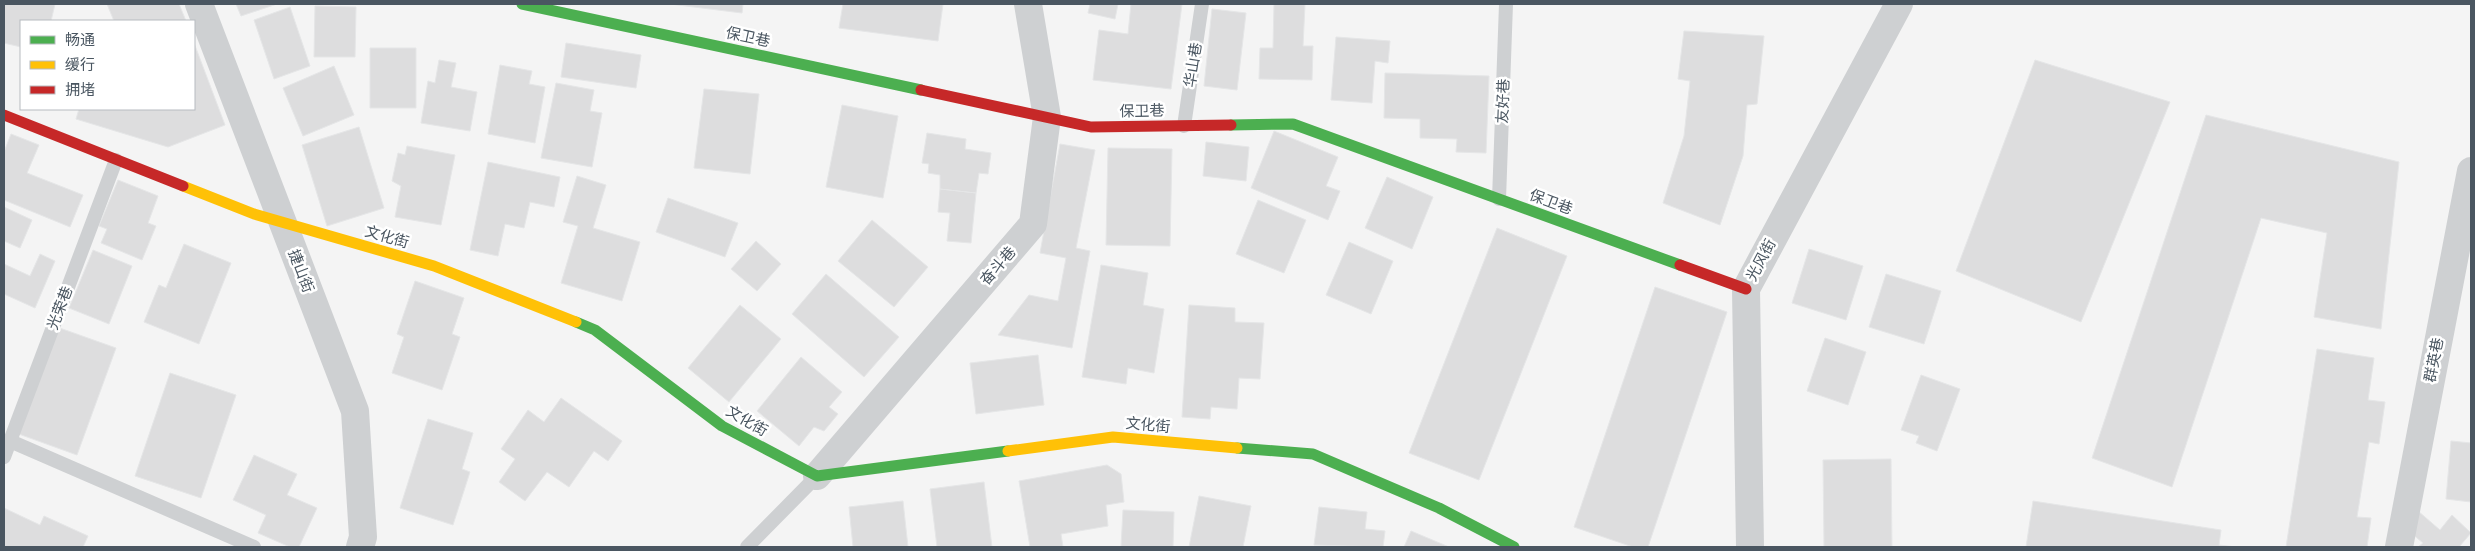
<svg xmlns="http://www.w3.org/2000/svg" width="2475" height="551" font-family="Figtree,'Noto Sans SC',sans-serif">
<style>
.building{fill:#ddddde;stroke:#e5e6e7}
.lines{fill:none;stroke-linecap:round;stroke-linejoin:round}
.lane{stroke:#ced0d2;stroke-width:14}
.street{stroke:#ced0d2;stroke-width:28}
.fast{stroke:#4caf50;stroke-width:11}
.slow{stroke:#ffc107;stroke-width:11}
.jam{stroke:#c62828;stroke-width:11}
.labels{text-anchor:middle;stroke-width:5;stroke-linejoin:round;paint-order:stroke}
.street-label{font-size:15px;fill:#4a5661;stroke:#fff}
</style>
<rect width="100%" height="100%" fill="#f4f4f4"/>
<path class="building" d="M4,4H55L51,21H21V47L4,43Z
M107,4H179L186,21H114Z
M236,4H277L241,16Z
M670,4H743L742,13Z
M843,4H943L938,41L839,28Z
M1090,4H1118L1115,19L1088,13Z
M1131,4H1182L1171,89L1093,80L1099,30L1128,34Z
M1274,4H1305L1303,46H1313L1312,80L1259,79L1260,48H1273Z
M315,6L356,7L355,57H314Z
M290,7L310,66L274,79L254,20Z
M1212,9L1246,13L1237,90L1204,86Z
M1684,31L1764,36L1757,104L1747,105L1743,156L1720,225L1663,203L1684,136L1690,81L1678,79Z
M1336,37L1390,41L1388,63L1375,61L1372,103L1331,100Z
M194,43L225,125L168,147L76,119L79,109H194Z
M566,43L641,55L636,88L561,77Z
M370,48H416V108H370Z
M439,60L456,63L451,87L477,92L470,131L421,123L428,81L435,83Z
M2035,60L2170,102L2081,322L1956,271Z
M500,65L532,71L529,84L545,87L535,143L488,134Z
M334,66L354,115L303,136L283,88Z
M1385,73L1489,76L1486,153L1456,152L1457,139L1420,138V119L1384,118Z
M556,83L594,90L590,111L602,113L592,167L541,158Z
M704,89L759,94L750,174L694,168Z
M842,105L898,116L883,198L826,187Z
M2206,115L2399,162L2381,329L2314,317L2327,233L2261,218L2172,487L2092,458Z
M359,127L384,208L327,226L302,145Z
M1274,131L1338,157L1326,186L1340,191L1328,220L1251,188Z
M927,133L966,139L965,149L991,153L988,174L979,173L976,193L940,189V175L928,173L929,164L922,163Z
M11,134L39,145L27,173L83,195L70,227L4,200V152Z
M1206,142L1249,147L1246,181L1203,176Z
M1060,144L1095,150L1076,248L1090,251L1072,348L998,335L1029,295L1058,301L1066,258L1040,253Z
M407,146L455,155L441,225L395,217L401,186L392,181L398,153L405,155Z
M1108,148L1172,149L1170,246L1106,245Z
M488,162L560,177L554,207L530,202L524,228L505,224L498,256L470,250Z
M577,176L606,185L593,228L640,242L622,301L561,283L578,226L563,222Z
M1387,177L1433,197L1412,249L1365,228Z
M118,180L158,196L148,223L156,226L142,260L101,243L107,229L99,226Z
M940,189L976,193L971,243L947,241L950,213L938,212Z
M668,198L738,223L725,257L656,232Z
M1258,200L1306,220L1284,273L1236,254Z
M4,207L32,220L20,248L4,241Z
M872,220L928,267L894,307L838,261Z
M1497,228L1567,256L1479,480L1409,453Z
M756,241L781,264L757,291L731,269Z
M1349,242L1393,261L1371,314L1326,295Z
M184,244L231,263L199,344L144,322L159,285L166,288Z
M1809,249L1863,266L1846,320L1792,303Z
M93,250L132,266L109,324L69,308Z
M40,254L55,261L35,308L4,294V264L30,276Z
M1101,265L1148,273L1143,305L1164,309L1154,373L1128,368L1126,384L1082,377Z
M826,274L899,337L864,377L792,314Z
M1886,274L1941,291L1924,344L1869,327Z
M415,281L464,298L452,334L460,337L442,390L392,373L404,337L397,334Z
M1655,287L1727,312L1648,547H1633L1574,527Z
M740,305L781,339L729,402L688,368Z
M1189,305L1235,308V322L1264,323L1260,379L1239,378L1237,409L1211,407L1210,419L1182,417Z
M54,326L116,348L77,455L16,433Z
M1825,338L1866,352L1848,405L1807,391Z
M2317,349L2374,358L2368,400L2385,402L2379,444L2369,442L2357,517L2371,518L2367,547H2286Z
M1038,355L1044,405L976,414L970,363Z
M801,357L842,392L829,407L838,414L824,431L814,427L799,446L757,411Z
M170,373L236,395L201,498L135,476Z
M1921,375L1960,389L1937,451L1916,443L1919,436L1901,430Z
M561,398L622,441L608,461L594,451L569,487L547,472L525,501L499,482L515,459L501,449L528,410L544,422Z
M428,419L473,433L462,469L470,472L453,525L400,508Z
M2451,441L2471,443V502L2446,499Z
M254,455L297,474L287,495L317,508L299,547H290L258,533L266,515L233,500Z
M1891,459L1892,547H1824L1823,460Z
M1107,465L1121,474L1124,502L1106,505L1108,526L1061,534L1063,547H1030L1019,481Z
M984,482L992,547H937L930,489Z
M1199,496L1251,506L1243,547H1189Z
M903,501L908,547H853L849,507Z
M2033,501L2221,530L2219,545L2236,547H2026Z
M1319,507L1367,512L1365,529L1385,531L1383,547L1314,545Z
M4,508L40,525L44,516L88,536L83,547H4Z
M1123,510L1174,512L1173,547H1121Z
M2418,511L2440,530L2452,515L2471,533L2459,547H2418L2423,543L2404,527Z
M1411,531L1449,547H1404Z"/>
<g class="lines">
<path class="lane" d="M1184,126L1202,4
M1499,199L1506,4
M10,441L254,547
M4,457L116,160
M747,547L817,476"/>
<path class="street" d="M199,4L355,411L363,537L360,547
M817,476L1033,224L1047,117L1028,4
M1750,547L1746,289L1899,4
M2399,547L2471,171"/>
<path class="fast" d="M522,4L921,90
M1231,125L1293,124L1680,265
M576,322L595,330L722,426L817,476L1008,451
M1237,448L1313,454L1439,508L1514,547"/>
<path class="slow" d="M183,186L254,214L434,266L576,322
M1008,451L1113,437L1237,448"/>
<path class="jam" d="M921,90L1091,127L1231,125
M4,115L183,186
M1680,265L1746,289"/>
</g>
<g class="labels">
<g class="street-label">
<text transform="translate(748 37) rotate(12)" y="5">保卫巷</text>
<text transform="translate(1193 65) rotate(-81)" y="5">华山巷</text>
<text transform="translate(1503 101) rotate(-88)" y="5">友好巷</text>
<text transform="translate(1142 111) rotate(-1)" y="5">保卫巷</text>
<text transform="translate(1551 202) rotate(20)" y="5">保卫巷</text>
<text transform="translate(387 237) rotate(16)" y="5">文化街</text>
<text transform="translate(1761 260) rotate(-62)" y="5">光风街</text>
<text transform="translate(998 266) rotate(-49)" y="5">奋斗巷</text>
<text transform="translate(301 271) rotate(69)" y="5">捷山街</text>
<text transform="translate(60 308) rotate(-69)" y="5">光荣巷</text>
<text transform="translate(2434 360) rotate(-79)" y="5">群英巷</text>
<text transform="translate(747 421) rotate(30)" y="5">文化街</text>
<text transform="translate(1148 425) rotate(5)" y="5">文化街</text>
</g>
</g>
<rect width="2475" height="551" fill="none" stroke="#4a5661" stroke-width="10"/>
<rect x="20" y="20" width="175" height="90" fill="#ffffff" stroke="#b7bbc0"/>
<rect x="30" y="36" width="25" height="8" fill="#4caf50" stroke="#b7bbc0"/>
<text x="65" y="45" font-size="15" fill="#4a5661">畅通</text>
<rect x="30" y="61" width="25" height="8" fill="#ffc107" stroke="#b7bbc0"/>
<text x="65" y="70" font-size="15" fill="#4a5661">缓行</text>
<rect x="30" y="86" width="25" height="8" fill="#c62828" stroke="#b7bbc0"/>
<text x="65" y="95" font-size="15" fill="#4a5661">拥堵</text>
</svg>
